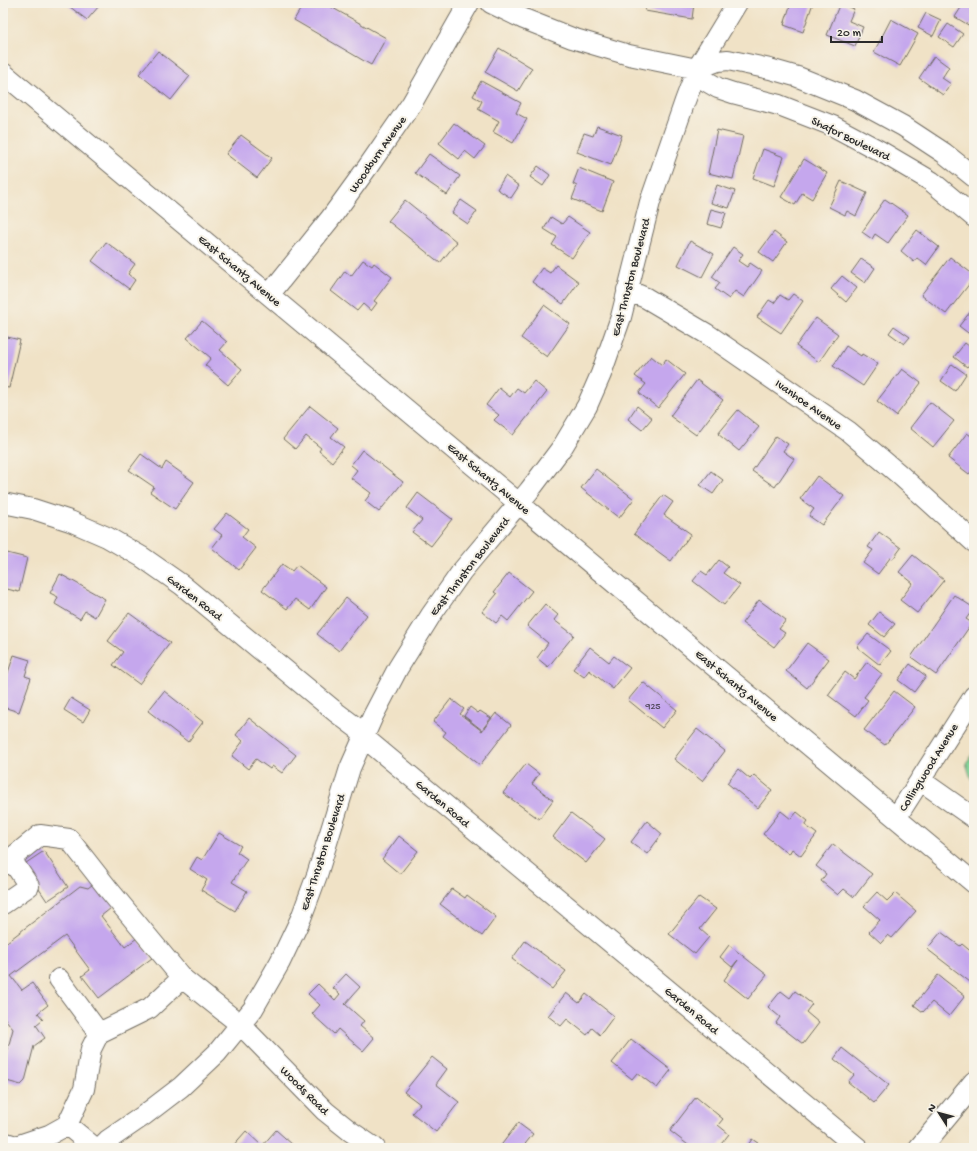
<svg xmlns="http://www.w3.org/2000/svg" width="977" height="1151" font-family="'Gochi Hand',sans-serif">
<style>
.green{fill:#80d395;stroke:#567f60}
.building{fill:#c5a7ed}
.lines{fill:none;stroke-linecap:round;stroke-linejoin:round}
.minor-casing{stroke:#706b61;stroke-width:22}
.major-casing{stroke:#706b61;stroke-width:24}
.minor{stroke:#fff;stroke-width:20}
.major{stroke:#fff;stroke-width:22}
.labels{text-anchor:middle;stroke-width:4;stroke-linejoin:round;paint-order:stroke}
.number-label{font-size:10px;fill:#524a5c}
.street-label{font-size:12px;fill:#2b2b2b;stroke:#f7f3e8}
</style>
<rect width="100%" height="100%" fill="#f7f3e8"/>
<filter id="ink" filterUnits="userSpaceOnUse"><feTurbulence type="fractalNoise" baseFrequency=".025" numOctaves="2"/><feDisplacementMap in="SourceGraphic" scale="8" xChannelSelector="R" yChannelSelector="G"/><feConvolveMatrix kernelMatrix="1 2 1 2 8 2 1 2 1" color-interpolation-filters="sRGB"/></filter>
<filter id="wash" filterUnits="userSpaceOnUse"><feTurbulence type="fractalNoise" baseFrequency=".012" numOctaves="4" result="noise"/><feDisplacementMap in="SourceGraphic" scale="16" xChannelSelector="R" yChannelSelector="G"/><feGaussianBlur stdDeviation="0.9" result="paint"/><feColorMatrix in="noise" values="0 0 0 0 0 0 0 0 0 0 0 0 0 0 0 0 0 1.4 0 .05"/><feComposite in="paint" operator="in"/></filter>
<g filter="url(#wash)">
<rect width="100%" height="100%" fill="#f0e2c6"/>
<path class="green" d="M974,752V781L971,779L966,763Z"/>
<g id="blocks">
<path class="building" d="M65,3H95L99,6L87,20Z
M304,3H324L386,38L371,65L294,20Z
M646,3H694L692,19L645,11Z
M791,3H813L803,32L784,25Z
M840,3L854,9L849,21L863,27L855,46L827,35Z
M964,3L974,9V21L970,26L955,17Z
M926,13L941,20L933,36L918,28Z
M891,19L918,34L900,66L874,52Z
M948,24L963,34L954,47L939,37Z
M499,48L532,68L518,91L485,72Z
M158,51L190,76L171,100L139,74Z
M934,56L949,67L942,78L951,84L943,95L919,78Z
M481,81L521,103L516,113L527,119L513,143L493,132L499,121L478,109L482,101L473,96Z
M454,123L485,146L475,159L465,151L459,159L439,143Z
M597,126L622,135L611,165L577,152L584,133L593,136Z
M717,130L743,136L733,179L708,173Z
M241,135L272,158L257,178L226,154Z
M763,149L784,157L774,186L753,178Z
M429,154L460,176L447,195L415,173Z
M804,159L827,173L812,199L802,193L795,205L781,197Z
M538,166L550,175L543,186L530,177Z
M579,168L613,182L602,211L572,199L577,186L573,184Z
M505,176L519,186L511,198L497,189Z
M841,181L867,193L856,216L847,211L845,215L829,207Z
M717,185L735,191L729,208L711,203Z
M885,199L908,215L888,243L875,234L872,239L862,232Z
M405,200L457,242L440,263L388,221Z
M461,200L477,211L468,224L452,213Z
M711,209L726,213L721,228L707,224Z
M551,217L562,224L568,217L590,232L572,258L552,245L557,237L544,229Z
M917,230L939,247L926,265L917,258L914,262L901,251Z
M774,232L787,242L773,262L759,252Z
M690,241L714,254L702,277L678,265Z
M106,242L135,264L128,274L135,280L129,289L92,261Z
M733,247L743,254L738,261L747,267L750,263L762,271L744,297L735,291L729,299L715,289L720,283L712,277Z
M950,257L974,275V278L946,314L921,295Z
M861,259L875,268L865,283L851,273Z
M363,260L372,266L374,263L392,277L374,301L377,303L371,311L363,304L357,311L331,291L345,271L351,276Z
M556,265L579,282L563,304L532,282L542,268L550,273Z
M842,276L857,288L846,302L831,289Z
M793,294L803,301L781,333L757,317L769,300L774,303L780,295L788,300Z
M544,305L570,324L547,357L521,338Z
M974,307V333L972,336L959,326Z
M816,318L838,334L819,362L796,346Z
M202,321L227,342L220,350L242,369L228,385L205,365L211,358L187,338Z
M894,326L910,337L904,344L889,333Z
M3,336L20,340L9,388L3,387Z
M965,343L974,350V359L967,367L954,357Z
M846,346L861,356L862,354L878,364L863,386L833,366Z
M651,356L662,365L666,359L685,374L658,408L639,393L646,384L635,376Z
M952,364L966,374L955,391L941,381Z
M902,369L921,383L896,416L877,401Z
M697,380L723,400L696,435L670,416Z
M534,381L547,392L513,435L494,420L499,415L486,405L499,388L510,397L517,388L524,393Z
M930,402L954,421L933,447L910,428Z
M310,406L338,428L331,437L344,447L332,462L319,451L321,448L306,436L295,449L283,439Z
M637,406L652,418L642,430L628,419Z
M738,410L759,427L739,451L718,434Z
M967,433L974,438V468L969,474L948,458Z
M776,436L788,444L783,451L794,459L775,487L752,471Z
M362,450L403,482L379,512L365,501L371,493L351,478L357,470L351,465Z
M141,454L162,469L166,462L194,482L175,509L150,492L154,487L129,470Z
M596,469L634,499L619,518L581,488Z
M711,471L723,480L713,494L700,485Z
M817,476L844,496L822,525L809,516L814,509L800,499Z
M418,493L452,519L431,546L412,532L422,520L407,508Z
M663,495L673,502L664,515L691,534L671,561L634,534Z
M227,513L248,529L242,537L256,548L239,570L212,548L222,535L214,529Z
M879,532L901,548L893,559L890,558L878,574L863,563L873,550L868,547Z
M3,552L27,558L19,592L3,588Z
M913,555L944,580L917,613L900,600L913,583L899,572Z
M719,560L728,567L723,573L740,585L724,605L693,581L701,571L707,575Z
M282,564L292,571L297,565L326,587L310,610L295,599L287,609L262,590Z
M509,573L532,591L508,621L502,616L496,623L482,612L497,594L494,592Z
M60,574L105,599L95,617L85,611L80,619L55,604L58,597L50,593Z
M954,595L974,608L966,619L972,623L936,675L911,657Z
M346,598L367,615L339,651L317,634Z
M759,600L786,620L779,629L785,633L774,647L742,623Z
M545,604L558,615L554,620L574,635L548,667L537,658L548,643L527,626Z
M879,612L895,624L884,637L869,625Z
M129,613L170,643L139,684L113,665L123,652L108,641Z
M868,634L891,651L880,665L857,647Z
M807,643L829,659L807,688L786,671Z
M590,647L609,662L614,656L630,668L613,689L589,670L584,677L573,669Z
M14,655L30,660L25,676L31,678L19,712L3,707V687Z
M867,662L882,674L864,697L868,700L856,716L828,695L845,672L854,679Z
M910,664L926,676L914,692L898,680Z
M643,682L677,710L662,728L628,700Z
M164,691L203,722L188,742L148,711Z
M894,691L915,707L885,745L864,730Z
M71,698L90,710L83,722L64,710Z
M451,699L464,709L460,714L482,731L496,713L511,725L480,765L443,736L446,732L433,722Z
M470,707L478,713L480,711L491,718L482,730L464,716Z
M249,718L296,755L282,773L272,766L270,769L256,759L248,769L232,756L243,741L236,735Z
M697,729L725,751L702,781L674,759Z
M526,764L539,774L532,784L553,800L539,819L503,793Z
M738,769L750,779L754,775L772,790L758,808L727,783Z
M781,811L791,819L797,812L808,821L805,825L817,834L801,856L792,849L789,854L763,834Z
M571,813L605,839L586,863L553,837Z
M647,821L662,834L647,854L631,842Z
M219,833L241,846L237,852L247,859L232,882L247,891L235,911L201,890L207,880L190,869L197,857L202,860Z
M399,836L418,851L400,874L382,859Z
M833,844L872,874L854,897L844,889L838,895L821,881L826,874L816,866Z
M44,851L68,887L47,901L23,865Z
M97,881L115,905L101,916L125,947L137,938L152,958L99,998L82,976L90,970L65,936L11,976L22,990L32,983L48,1005L38,1013L43,1019L36,1025L45,1038L34,1046L25,1081L21,1085L3,1080V1067L13,1029L3,1016V945L80,886L88,888Z
M452,889L465,898L467,895L496,917L482,936L440,904Z
M877,892L887,901L895,893L916,911L892,938L888,935L881,943L869,932L880,920L864,906Z
M699,897L716,909L700,929L709,937L695,954L669,934Z
M941,932L960,946L962,944L974,954V985L927,949Z
M525,941L566,971L552,989L512,959Z
M729,945L767,975L748,999L724,980L738,960L732,967L720,957Z
M346,974L360,987L345,1004L364,1021L360,1026L374,1038L363,1051L338,1029L334,1034L312,1014L320,1005L308,994L318,984L335,1000L340,994L333,988Z
M938,975L965,996L949,1016L932,1002L923,1012L914,1005Z
M781,991L790,998L795,991L812,1004L806,1012L819,1023L803,1044L776,1023L780,1017L768,1007Z
M566,993L579,1003L586,994L614,1016L600,1035L592,1028L587,1035L567,1019L561,1026L548,1016Z
M631,1039L671,1070L657,1088L637,1073L632,1079L612,1063Z
M842,1048L889,1085L874,1103L848,1082L854,1075L834,1059Z
M432,1057L447,1069L436,1084L459,1102L436,1132L412,1113L420,1104L404,1092Z
M696,1097L723,1119L718,1125L729,1134L718,1148H692L670,1131Z
M518,1123L533,1134L522,1148H499Z
M276,1130L293,1145L290,1148H231L246,1131L262,1146Z
M752,1139L765,1148H746Z"/>
</g>
</g>
<g filter="url(#ink)">
<use href="#blocks" fill-opacity="0" stroke="#706b61" stroke-width="1"/>
<g class="lines">
<g class="minor-casing">
<path id="minor" d="M491,3L524,19L572,38L629,55L697,69L718,61L728,60L770,69L798,77L855,100L903,126L944,153L974,177
M697,69L706,81L718,88L733,93L779,105L833,126L880,151L931,181L974,217
M3,73L974,883
M627,290L646,298L707,334L848,431L900,475L974,542
M269,295L330,219L367,168L412,103L469,3
M3,503L33,509L70,521L107,537L142,557L182,585L337,713L365,734L367,740L858,1148
M920,780L974,818
M896,818L974,696
M3,865L40,835L69,839L109,890L182,978L241,1025L325,1111L350,1131L375,1148
M3,904L29,886L11,859
M59,979L99,1033L91,1049L84,1089L67,1125
M99,1033L150,1008L182,978
M3,1142L16,1146L49,1135L67,1125L95,1148
M100,1148L108,1140L143,1116L181,1087L217,1053L253,1009L280,962L301,918L317,875L350,768L373,716L398,668L431,615L462,571L529,491L563,446L587,406L601,374L621,317L650,202L685,101L697,69L737,3"/>
</g>
<g class="major-casing">
<path id="major" d="M920,1148L974,1083"/>
</g>
<use href="#minor" class="minor"/>
<use href="#major" class="major"/>
</g>
</g>
<g class="labels">
<g class="number-label">
<text x="653" y="709">925</text>
</g>
<g class="street-label">
<text transform="translate(851 138) rotate(26)" y="4">Shafor Boulevard</text>
<text transform="translate(377 154) rotate(-55)" y="4">Woodburn Avenue</text>
<text transform="translate(240 270) rotate(40)" y="4">East Schantz Avenue</text>
<text transform="translate(630 277) rotate(-75)" y="4">East Thruston Boulevard</text>
<text transform="translate(809 404) rotate(35)" y="4">Ivanhoe Avenue</text>
<text transform="translate(489 478) rotate(40)" y="4">East Schantz Avenue</text>
<text transform="translate(469 566) rotate(-52)" y="4">East Thruston Boulevard</text>
<text transform="translate(195 597) rotate(38)" y="4">Garden Road</text>
<text transform="translate(737 685) rotate(40)" y="4">East Schantz Avenue</text>
<text transform="translate(928 767) rotate(-58)" y="4">Collingwood Avenue</text>
<text transform="translate(443 803) rotate(40)" y="4">Garden Road</text>
<text transform="translate(322 852) rotate(-72)" y="4">East Thruston Boulevard</text>
<text transform="translate(692 1010) rotate(40)" y="4">Garden Road</text>
<text transform="translate(305 1090) rotate(45)" y="4">Woods Road</text>
</g>
</g>
<rect width="977" height="1151" fill="none" stroke="#f7f3e8" stroke-width="16"/>
<g transform="translate(939 1113) rotate(306)" stroke="#f7f3e8" stroke-width="3" paint-order="stroke">
<path d="M0-3L7 15L0 10L-7 15Z" fill="#2b2b2b"/>
<text y="-6" font-size="11" font-weight="bold" text-anchor="middle" fill="#2b2b2b">N</text>
</g>
<path d="M831 36v6h51v-6" fill="none" stroke="#2b2b2b" stroke-width="2"/>
<text x="837" y="36" font-size="12" fill="#2b2b2b" stroke="#f7f3e8" stroke-width="3" paint-order="stroke">20 m</text>
</svg>
